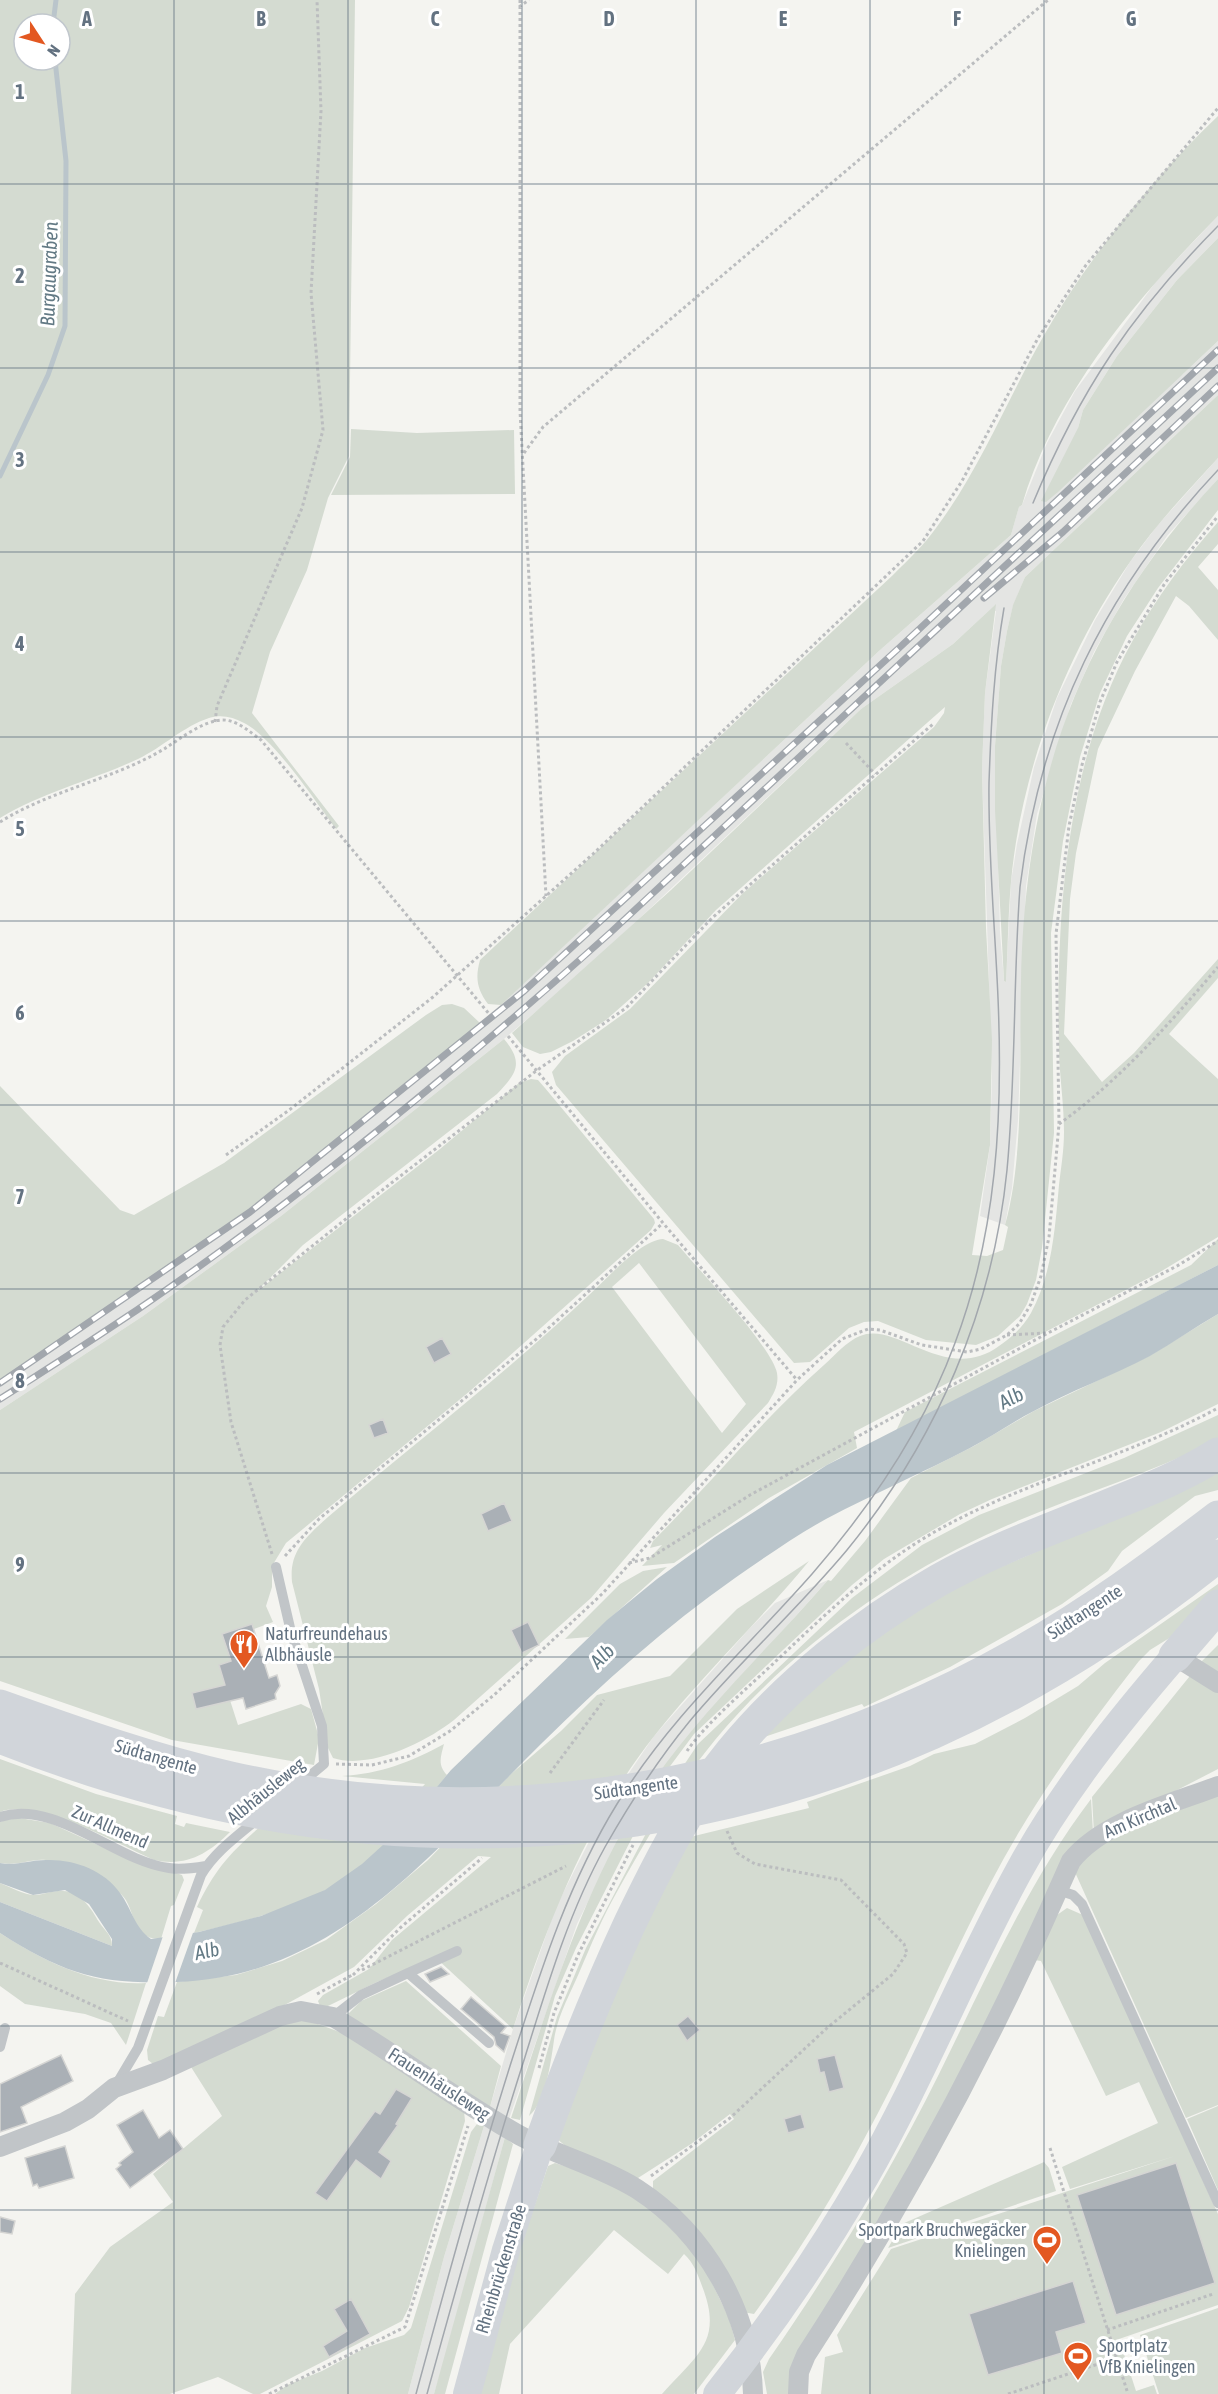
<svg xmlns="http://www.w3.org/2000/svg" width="1218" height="2394" font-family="'Asap Condensed',sans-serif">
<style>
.built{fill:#e4e5e3}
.green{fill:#d4dbd1;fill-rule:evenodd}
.water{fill:#bac5cb}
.pier{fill:#f4f4f0}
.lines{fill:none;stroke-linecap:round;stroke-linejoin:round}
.stream{stroke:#bac5cb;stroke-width:5}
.building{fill:#aab0b6;stroke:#d5d5d3;stroke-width:1.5}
.path{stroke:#bbbdbf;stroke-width:3;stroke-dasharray:3 3;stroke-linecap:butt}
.service{stroke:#c1c5c8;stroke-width:10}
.minor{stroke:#c1c5c8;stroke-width:20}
.secondary{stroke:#d1d5da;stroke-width:28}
.trunk{stroke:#d1d5da;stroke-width:33}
.tram{stroke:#a2a7ad;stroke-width:1.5}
.rail-casing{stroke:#a2a7ad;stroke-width:7}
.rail{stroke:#fff;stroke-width:4.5;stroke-dasharray:14;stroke-linecap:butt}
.grid{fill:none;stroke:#637281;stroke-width:1.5;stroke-opacity:0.55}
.labels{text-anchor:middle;stroke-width:6;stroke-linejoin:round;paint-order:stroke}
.street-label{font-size:18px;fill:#637281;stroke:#fff}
.poi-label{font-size:18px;fill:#637281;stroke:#fff;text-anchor:start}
.water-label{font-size:20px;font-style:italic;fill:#637a85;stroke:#fff}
.grid-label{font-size:20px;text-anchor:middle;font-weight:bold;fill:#637281;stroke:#fff;stroke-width:6;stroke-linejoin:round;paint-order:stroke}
</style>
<rect width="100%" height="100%" fill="#f4f4f0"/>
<path class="built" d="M1218,216V238L1177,280L1117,356L1083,410L1078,428L1183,374L1218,341V395L1025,577L1013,606L1007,631L1001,666L995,746L1000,932L1004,981L1006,982L1011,882L1017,844L1034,767L1057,698L1095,620L1130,562L1157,526L1218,458V479L1167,536L1124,599L1094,652L1071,704L1037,814L1026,886L1018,1120L1012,1188L1005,1225L980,1216L990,1145L992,1076L982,769L985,693L996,611H994L995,605L953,644L861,709L587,968L504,1039L281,1216L143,1316L0,1410V1382L239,1217L416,1077L494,1011L879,651L1011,535L1019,507L1022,505L1047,443L1075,391L1158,279Z
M828,1580L691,1733L624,1828L577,1924L509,2119L490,2107L513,2029L556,1907L608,1804L654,1736L750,1628L775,1603Z
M484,2126L505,2137L443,2365L434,2394H408L444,2257Z"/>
<path class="green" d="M0,0H355L349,456L328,498L307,570L270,652L252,713L339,826L336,829C315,801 274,738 244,723C233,717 221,714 209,718C184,726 163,747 138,759C93,780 43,792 0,818ZM24,24H60V60H24Z
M1218,116V216C1138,297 1055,393 1022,505L1019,507L1011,535L879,651L501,1005L488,1004C477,989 475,978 480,960L893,575C908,560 924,545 936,528C980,469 1007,400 1043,337C1088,258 1152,179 1218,116Z
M1218,238V341L1058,492L1046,502L1041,501L1078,428L1083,410L1117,356L1177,280Z
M1218,395V458C1188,491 1156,524 1130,562C1066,653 1021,770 1011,882C1008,915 1008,948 1006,982L1004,981L995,810V746L1001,666L1007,631L1013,605L1025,577Z
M351,429L417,433L514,430L515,494L331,495L350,457Z
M1218,479V510L1158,588L1127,636L1100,693L1080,757L1063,841L1051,933L1054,1133L1042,1248L1036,1280L1027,1304L1020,1316L998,1336L976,1345L926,1340L878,1321L864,1322L849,1328L810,1362L794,1363L556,1085L552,1072L565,1056L630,1009L742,894L934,727L944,713L945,707L716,910L648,983L606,1020L573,1041L551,1052L540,1054L523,1047L512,1033L671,890L861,709L953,644L996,604L985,693L982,769L986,928L992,1040L990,1145L972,1255L987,1256L1003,1250L1008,1227L1005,1225C1025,1155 1019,1055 1021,981C1025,781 1080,626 1218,479Z
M1218,522V544L1198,567L1218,590V640L1189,606L1176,596L1135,671L1098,749L1076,853L1070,899L1064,1034L1102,1082L1134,1053L1218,959V978L1169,1034L1218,1079V1237L1160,1272L854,1432L857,1448L769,1498L674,1563L642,1566L662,1545L650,1548L653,1541C711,1483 763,1419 824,1365C834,1356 847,1341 860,1336C896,1320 946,1385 999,1346C1011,1338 1023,1327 1031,1313C1052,1274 1055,1229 1059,1185C1061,1168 1064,1150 1064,1132C1064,1106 1060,1079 1059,1053C1056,917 1065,762 1133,640C1156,598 1186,558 1218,522Z
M452,1004L464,1008L480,1023L239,1217L0,1382V1086L120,1210L134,1215L224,1163L426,1015L442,1005Z
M504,1039C524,1063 517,1073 497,1094L303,1245L256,1292L440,1149L519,1083L531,1079L538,1080L545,1088L654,1219L655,1223L651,1230L470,1391L286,1543L272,1566V1587L266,1606L273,1622L254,1629L252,1625L222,1634L231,1661L219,1666L238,1725L301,1704L311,1709L319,1738L314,1765L172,1740L0,1681V1410L143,1316L281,1216Z
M663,1239L678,1245C699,1270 772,1347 777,1373C779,1385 774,1393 768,1403L664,1513L591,1598L454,1720C426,1742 370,1770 333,1758L328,1748L319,1689L292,1582C289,1551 306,1537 328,1517C414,1444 505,1374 588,1296C605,1281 640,1240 663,1239ZM639,1263L746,1404L722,1433L612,1287Z
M1218,1239V1265L896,1431L905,1412L1191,1265Z
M1218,1314V1404L1161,1432L992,1499L960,1514L884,1559L852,1585L694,1734L665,1773L576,1948L555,1996L520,2120L511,2118C547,2011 578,1902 638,1804C690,1721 764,1654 828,1580L831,1581L865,1541L911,1478L974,1446L1034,1411L1151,1355Z
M1218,1415V1440C1143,1477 1062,1499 986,1535C885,1582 787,1653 715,1740C678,1785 647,1838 618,1890C603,1916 591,1945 579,1973C570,1994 557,2017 554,2040C551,2061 546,2102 529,2116L557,2017L586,1948L674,1780L698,1744L852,1598L922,1545L979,1515L1124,1458Z
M1218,1473V1490L1195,1496L1122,1551L1108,1571L1062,1604L950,1667L864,1707L862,1704L755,1740L820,1679L934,1596Z
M809,1561C760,1621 703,1674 655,1735C586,1822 547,1925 513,2029L436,1958L377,1982L328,2006H320L318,2001L323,1995L369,1969L392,1940L491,1857L478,1856L407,1916L354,1967L281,2007L205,2044L153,2064L148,2060L147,2050L158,2016L164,2017L177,1982L236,1975L282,1961L326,1940L376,1904L428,1860L511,1774L561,1731L597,1695L670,1676L737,1609Z
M667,1567L589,1637L565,1639L620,1584L643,1571Z
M1218,1584V1593L1171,1637L1150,1650L1139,1661C1096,1716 1055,1772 1019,1832C960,1931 919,2040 863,2141C831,2201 794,2259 754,2314L743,2312C719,2255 704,2231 653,2193V2181L734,2119L730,2114L691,2144L638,2178H631L569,2149L556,2138L555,2120L686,1838L809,1808L807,1802L910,1766L934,1754L975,1744L1025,1718L1078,1686L1105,1663Z
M1218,1645V1769L1094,1833L1092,1797L1202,1661Z
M444,1744C441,1756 437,1765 447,1775C411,1818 374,1864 324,1891C284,1912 238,1923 194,1933L203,1910L197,1907C215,1869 231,1852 262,1825L372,1844L425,1784L342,1776C380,1774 411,1762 444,1744Z
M0,1759L96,1794L177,1816L175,1824L184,1827L186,1823L230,1832C208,1854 186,1867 154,1860C117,1844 37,1797 0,1812Z
M1218,1793V2105L1186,2118L1074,1870L1091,1846Z
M1091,1799L1093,1833L991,2013L791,2394H767L763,2372L769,2359C832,2268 890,2173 939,2074C985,1981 1028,1882 1091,1799Z
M13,1817L50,1823L109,1850L182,1875L184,1880L174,1905L171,1906L161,1939C128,1940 137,1903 118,1892C108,1885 55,1861 46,1860C32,1858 20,1866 0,1863V1822Z
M0,1883C10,1887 24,1895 35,1895C44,1895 54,1890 63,1891C81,1891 92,1910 99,1922C105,1931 112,1935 112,1946L0,1902Z
M1067,1908L1083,1915L1218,2214V2305L1119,2339L1136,2391L1154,2385L1157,2394H821L825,2357L843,2352L837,2335L891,2249L1175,2156L1070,2189L1062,2167L1158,2123L1139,2082L1106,2096L1041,1961L1034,1960L1057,1915Z
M0,1933C44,1961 92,1986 146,1983L126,2045L111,2023L85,2014L25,2004L0,1986Z
M406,1981L501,2066L490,2107L352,2020L348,2014L361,2001Z
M304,2019L348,2035L464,2111L465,2121L409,2307L402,2321L260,2394H253L218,2377L170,2394H71L75,2294L110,2247L173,2202L153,2174L222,2116L191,2067L287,2022Z
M1218,2106V2190L1187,2119Z
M477,2124L484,2126L444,2257L408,2394H275L287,2385L322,2371L365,2348L404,2335L411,2328L471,2132Z
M505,2137L513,2144L445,2394H434Z
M1044,2162L1049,2168L1056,2191L888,2248L902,2224Z
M555,2163L589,2174L644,2202L700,2258L729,2318L735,2340L694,2394H662C696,2355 724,2342 702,2286C698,2275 694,2263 684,2254L668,2274L614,2230L510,2344L499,2394H478L500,2308L548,2166Z
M1218,2308V2394H1159L1140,2335Z"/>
<path class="water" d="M1218,1265V1314C1195,1327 1173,1343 1150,1356C1112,1376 1070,1391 1032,1412C1011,1423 991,1437 970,1448C922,1473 873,1494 826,1519C795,1536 764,1558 735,1578C665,1627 603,1683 542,1743C436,1847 339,1977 177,1982C100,1985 64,1974 0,1933V1902L112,1946V1939L89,1904L65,1890L33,1895L0,1883V1863C17,1866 29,1860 46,1860C74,1859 104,1870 120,1893C132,1909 134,1927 151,1939L199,1932L261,1916L325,1890L362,1864L406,1824L451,1770L607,1620L657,1579L715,1537L827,1465Z"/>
<path class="pier" d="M194,1930L174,1986H146L163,1936Z"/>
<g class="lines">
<path class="stream" d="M53,24L56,0
M0,476L48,375L65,326L66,161L55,60"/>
</g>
<path class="building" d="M442,1338L451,1354L434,1363L426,1347Z
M383,1419L388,1433L374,1438L369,1425Z
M504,1503L512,1521L488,1531L481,1514Z
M528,1622L539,1645L522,1653L511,1630Z
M252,1624L269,1678L277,1675L280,1686L275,1694L276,1699L246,1709L243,1698L196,1709L192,1693L225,1685L219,1665L231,1661L222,1634Z
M441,1967L449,1974L430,1982L425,1974Z
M471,1997L506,2027L501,2033L510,2036L504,2052L496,2045L494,2037L461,2009Z
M688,2016L700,2030L687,2041L677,2025Z
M61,2055L73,2081L21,2107L27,2123L0,2132V2084Z
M835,2055L844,2088L829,2092L824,2072L820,2073L817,2059Z
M396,2089L412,2098L396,2124L398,2125L379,2152L391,2161L381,2179L356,2160L327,2201L315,2193L375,2111L380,2114Z
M143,2110L159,2138L170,2130L183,2149L130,2188L116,2169L121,2165L119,2163L133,2152L117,2125Z
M801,2114L805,2128L788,2133L784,2119Z
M65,2146L74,2178L39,2188L37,2184L33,2186L25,2158Z
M1176,2163L1215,2283L1116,2315L1077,2195Z
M0,2217L15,2221L12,2234L0,2232Z
M1073,2281L1086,2323L1056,2332L1062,2353L988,2375L969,2314Z
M351,2299L370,2334L329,2357L323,2346L347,2331L334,2309Z"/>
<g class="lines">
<path class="path" d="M520,0V411L546,896
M519,7L529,0
M524,453L543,427L1048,0
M215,722L217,706L302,508L323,430L311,293L321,111L317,0
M846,743L875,774
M0,822C51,790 112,780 164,749C180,739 201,722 221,720C236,719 250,732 261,740L490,1015
M508,1036L663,1223L797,1380
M1059,1124C1120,1080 1169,1024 1218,967
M226,1155L288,1111L433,997L593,854L923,541L962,481L1038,338L1086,265L1218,108
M1007,1335L1047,1333
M272,1554L231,1422L220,1345L223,1327L245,1300L372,1198L536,1071L626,1008L712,918L933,724
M285,1556L319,1519L540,1336L663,1223
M629,1563L650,1558L750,1495L1048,1333L1177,1266L1218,1241
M687,1751C705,1724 751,1685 776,1661C827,1613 877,1564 938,1530C1027,1480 1128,1457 1218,1408
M336,1764L372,1765L409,1756L450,1731L494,1695L602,1594L797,1380L842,1339L868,1329L880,1330L922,1345L967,1352L981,1349L1007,1335L1019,1324L1031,1304L1041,1276L1049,1237L1059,1124L1056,934L1069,826L1082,765L1100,702L1117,662L1165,583L1218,516
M550,1773L604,1700
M0,1963L128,2021
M362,1970L566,1866
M353,1975L400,1928L482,1858
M317,1994L354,1974
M539,2068L554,2013L578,1955L633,1845
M1050,2148L1128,2394
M651,2176L730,2118L827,2028L893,1974L907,1953L904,1944L841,1880L755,1864L737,1853L727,1831
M1107,2330L1213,2294
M269,2394L405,2327L468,2126
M1008,2394L1116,2358"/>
<path class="service" d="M276,1567L291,1632L322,1726L324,1764L301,1783
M0,1817C56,1799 115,1861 169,1868C182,1870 194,1868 206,1866
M1058,1890L1073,1895L1082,1904L1218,2203
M408,1973L457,1951
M333,2017L361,1995L408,1973L489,2043
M0,2047L5,2028
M116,2085L138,2048L201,1875C215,1851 240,1834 261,1816"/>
<path class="minor" d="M1175,1656L1218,1683
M0,2147L65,2122L88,2109L114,2088L163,2070L280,2016L301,2011L333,2017C396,2054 454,2098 517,2134C555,2155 600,2166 637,2189C705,2233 751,2312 753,2394
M798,2394L799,2372L806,2355C908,2198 996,2033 1071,1861C1103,1821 1171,1804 1218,1786"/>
<path class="secondary" d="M467,2394L506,2250L540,2145
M717,2394C772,2325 821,2253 865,2177C922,2077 965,1969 1020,1869C1062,1792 1118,1722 1175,1656"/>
<path class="trunk" d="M1175,1656L1218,1606
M0,1706C76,1733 152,1760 231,1778C500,1839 780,1788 1019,1653C1089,1614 1154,1566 1218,1517
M0,1737C432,1908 854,1848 1218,1556
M540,2145C567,2069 596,1996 630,1923C659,1863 689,1803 731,1752C788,1683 862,1624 939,1580C994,1549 1054,1528 1112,1504C1148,1490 1185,1475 1218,1454"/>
<path class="tram" d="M1033,503C1080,390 1132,313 1218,226
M416,2394C446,2284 476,2174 510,2066C539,1976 567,1885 617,1804C670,1717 745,1650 812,1574C872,1505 923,1430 955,1343C997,1232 1003,1116 998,998C995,926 988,855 989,783C991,724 994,666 1004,608
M427,2394C458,2281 489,2169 525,2057C547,1986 569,1912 605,1847C630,1803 657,1761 689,1722C739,1662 797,1610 847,1550C936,1441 993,1310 1007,1170C1016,1076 1013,981 1020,887C1040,723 1105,590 1218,470"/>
<g class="rail-casing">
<path id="rail" d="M984,598L1063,532L1218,386
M0,1383L250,1212L524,991L899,648L1218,350
M0,1399C46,1370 92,1340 137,1310C303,1197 461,1066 610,933L1218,368"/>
</g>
<use href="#rail" class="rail"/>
</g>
<path class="grid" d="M174,0V2394M348,0V2394M522,0V2394M696,0V2394M870,0V2394M1044,0V2394M0,184H1218M0,368H1218M0,552H1218M0,737H1218M0,921H1218M0,1105H1218M0,1289H1218M0,1473H1218M0,1657H1218M0,1842H1218M0,2026H1218M0,2210H1218"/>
<defs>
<g id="restaurant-pin" transform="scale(1.5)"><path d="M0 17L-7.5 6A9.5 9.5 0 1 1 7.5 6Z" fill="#e35821" stroke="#fff"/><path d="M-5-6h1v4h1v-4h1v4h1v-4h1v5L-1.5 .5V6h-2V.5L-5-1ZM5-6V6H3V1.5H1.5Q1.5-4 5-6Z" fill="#fff"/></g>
<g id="stadium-pin" transform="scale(1.5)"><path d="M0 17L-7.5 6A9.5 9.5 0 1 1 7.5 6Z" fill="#e35821" stroke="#fff"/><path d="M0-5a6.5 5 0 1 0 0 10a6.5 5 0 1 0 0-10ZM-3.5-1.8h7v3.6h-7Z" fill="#fff"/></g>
</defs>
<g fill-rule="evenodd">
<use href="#restaurant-pin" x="244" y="1644"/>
<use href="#stadium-pin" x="1047" y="2240"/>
<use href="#stadium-pin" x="1078" y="2356"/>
</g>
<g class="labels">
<g class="street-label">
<text transform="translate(1085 1612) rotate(-33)" y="6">Südtangente</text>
<text transform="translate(156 1757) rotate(16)" y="6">Südtangente</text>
<text transform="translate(636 1788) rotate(-8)" y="6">Südtangente</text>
<text transform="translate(266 1791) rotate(-39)" y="6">Albhäusleweg</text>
<text transform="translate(1140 1818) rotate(-23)" y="6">Am Kirchtal</text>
<text transform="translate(110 1827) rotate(24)" y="6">Zur Allmend</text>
<text transform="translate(439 2084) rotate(33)" y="6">Frauenhäusleweg</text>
<text transform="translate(501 2269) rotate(-73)" y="6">Rheinbrückenstraße</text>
</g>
<g class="poi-label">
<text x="265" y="1640">Naturfreundehaus<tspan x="265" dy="21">Albhäusle</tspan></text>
<text x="1026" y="2236" text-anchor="end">Sportpark Bruchwegäcker<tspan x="1026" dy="21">Knielingen</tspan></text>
<text x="1099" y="2352">Sportplatz<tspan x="1099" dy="21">VfB Knielingen</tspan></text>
</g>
<g class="water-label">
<text transform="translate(49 274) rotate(-88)" y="7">Burgaugraben</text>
<text transform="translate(1011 1398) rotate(-27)" y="7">Alb</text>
<text transform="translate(602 1656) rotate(-45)" y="7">Alb</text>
<text transform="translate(207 1951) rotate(-11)" y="7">Alb</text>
</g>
</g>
<g class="grid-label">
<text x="87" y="26">A</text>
<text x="261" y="26">B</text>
<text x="435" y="26">C</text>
<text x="609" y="26">D</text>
<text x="783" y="26">E</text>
<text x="957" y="26">F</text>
<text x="1131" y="26">G</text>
<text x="20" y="99">1</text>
<text x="20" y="283">2</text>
<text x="20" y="467">3</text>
<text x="20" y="651">4</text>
<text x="20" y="836">5</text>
<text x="20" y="1020">6</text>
<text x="20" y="1204">7</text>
<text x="20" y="1388">8</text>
<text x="20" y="1572">9</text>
</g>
<g transform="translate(42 42) rotate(126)"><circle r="28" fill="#ffffff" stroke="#c1c7cd" stroke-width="1.5"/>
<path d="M0-4.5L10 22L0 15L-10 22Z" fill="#e35821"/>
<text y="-9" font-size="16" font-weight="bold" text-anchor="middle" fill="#637281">N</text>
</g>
</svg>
